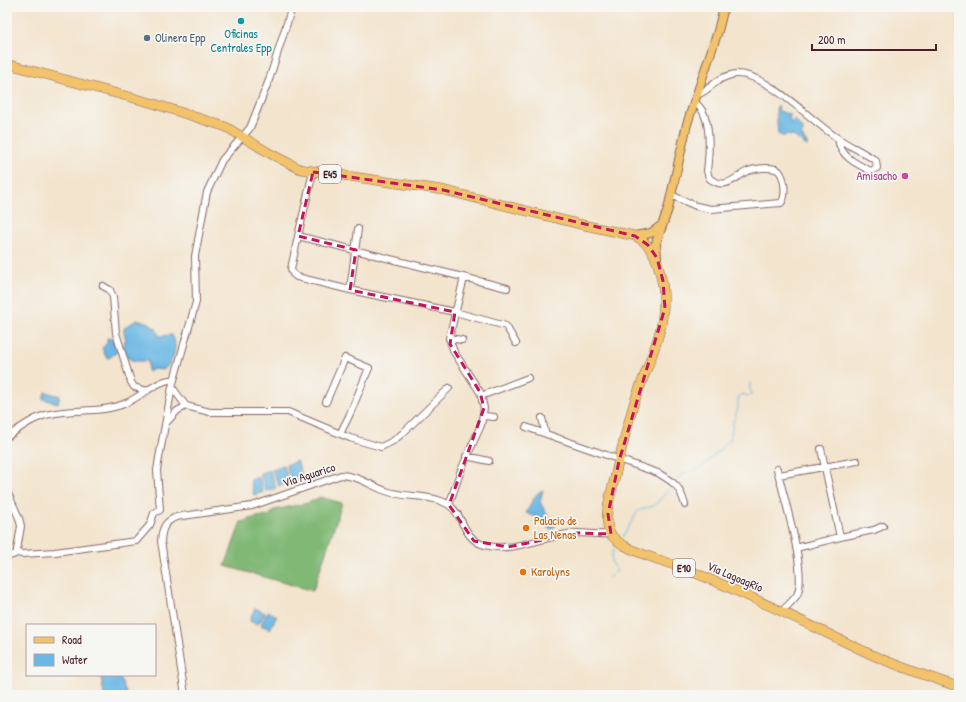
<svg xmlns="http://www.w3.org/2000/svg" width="966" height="702" font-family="'Patrick Hand',sans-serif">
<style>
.forest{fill:#80b874;stroke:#656c50}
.water{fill:#6cb8e5;stroke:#5b6c88}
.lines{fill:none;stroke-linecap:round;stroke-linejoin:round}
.stream{stroke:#6cb8e5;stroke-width:1}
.minor-casing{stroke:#856464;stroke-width:8}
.major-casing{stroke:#856464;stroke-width:10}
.highway-casing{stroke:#856464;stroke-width:10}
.minor{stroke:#fff;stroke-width:6}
.major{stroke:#f2c36a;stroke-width:8}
.highway{stroke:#f2c36a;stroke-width:9}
.marked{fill:none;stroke:#c2185b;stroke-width:3;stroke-dasharray:8 5;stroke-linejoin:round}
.culture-dot{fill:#0f9aa8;stroke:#f6f6f2;stroke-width:1.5}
.service-dot{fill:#5c6f8a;stroke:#f6f6f2;stroke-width:1.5}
.hotel-dot{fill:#d1479c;stroke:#f6f6f2;stroke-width:1.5}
.food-dot{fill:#e8710a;stroke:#f6f6f2;stroke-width:1.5}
.labels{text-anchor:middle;stroke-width:3.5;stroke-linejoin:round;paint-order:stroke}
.shield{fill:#f6f6f2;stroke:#7e6067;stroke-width:1}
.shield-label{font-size:11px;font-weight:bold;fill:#4a1f2b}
.culture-label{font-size:12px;fill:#0d838f;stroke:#f6f6f2}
.service-label{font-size:12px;fill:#4e5e75;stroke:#f6f6f2;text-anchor:start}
.hotel-label{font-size:12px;fill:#b23c85;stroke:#f6f6f2;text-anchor:end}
.street-label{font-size:12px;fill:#4a1f2b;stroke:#f6f6f2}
.food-label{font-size:12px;fill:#c56008;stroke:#f6f6f2;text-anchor:start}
</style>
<rect width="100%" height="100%" fill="#f6f6f2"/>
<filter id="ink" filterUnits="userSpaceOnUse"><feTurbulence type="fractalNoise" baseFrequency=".025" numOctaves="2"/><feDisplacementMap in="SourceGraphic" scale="8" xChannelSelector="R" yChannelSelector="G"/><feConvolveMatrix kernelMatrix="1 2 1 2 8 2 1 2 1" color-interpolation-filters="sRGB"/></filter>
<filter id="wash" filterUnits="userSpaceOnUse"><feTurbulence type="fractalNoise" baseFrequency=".012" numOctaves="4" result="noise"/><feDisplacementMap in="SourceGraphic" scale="16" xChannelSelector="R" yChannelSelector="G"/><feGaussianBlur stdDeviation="0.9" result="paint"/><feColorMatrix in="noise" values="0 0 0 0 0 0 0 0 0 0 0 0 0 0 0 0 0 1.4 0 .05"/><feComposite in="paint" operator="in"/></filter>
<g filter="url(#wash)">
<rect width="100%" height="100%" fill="#f3e4cd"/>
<path class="forest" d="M320,497L342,503L313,591L225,566L241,522L257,517L269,516L274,510L308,503Z"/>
<path class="water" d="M778,106L779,111L791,115L789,118L791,123L795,120L804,131L801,135L807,143V146L792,135L782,136L778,134L776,110Z
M137,320L150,323L152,327H155L159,336L172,335C179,347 173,363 163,370L154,369L148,372V361H134L126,357L123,344L126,339C120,325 128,326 137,320Z
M107,338L113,339L117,352L109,358L106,357L102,348L107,343Z
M45,392L60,396L58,403L43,399Z
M297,461L303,478L292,482L286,465Z
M283,465L290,482L279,486L272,469Z
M270,470L276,488L266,491L260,473Z
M259,477L263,492L254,495L250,480Z
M543,490L540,502L549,518L556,524L553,529L548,528L542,519L526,513C531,505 534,493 543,490Z
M255,608L265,613L260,622L256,624L250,621V619Z
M268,611L277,616L270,629L261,625Z
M106,675H119L127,695H104L101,676Z"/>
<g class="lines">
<path class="stream" d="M677,479L683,474L701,468L730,440L733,422L738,408V398L741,394L749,396L752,394L750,390V382
M623,536L638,511L645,508L654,506L672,486
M608,578L617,571C612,564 609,558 614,550"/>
</g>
</g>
<g filter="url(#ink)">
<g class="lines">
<g class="minor-casing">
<path id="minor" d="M696,95C708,93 716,76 736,74C766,72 813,123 839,139C851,147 864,152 876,161L877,168L871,171C856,164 840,156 838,139
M313,172L298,236L507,288
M671,195L696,206L711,209L781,203C787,196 785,173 776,169C768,167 756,168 748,171C733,178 726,191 709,178L707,171C709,154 713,111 693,102
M358,229L350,290L455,312L506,326L516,343
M298,236L291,269L293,274L297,277L350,290
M103,286L110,290L113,297L116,333L131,382L134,387L147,391
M449,338L462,340
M172,387L186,406L210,412H288L350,438L381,447L393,441L403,433L449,388
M481,396L528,378
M326,402L345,358L369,368L349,416L340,434
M484,416L494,417
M542,418L545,432
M166,423L177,411L186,406
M526,427L658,473C675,483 680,486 685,505
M7,437C20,428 34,417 50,414C75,408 101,414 126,403C139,398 160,378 174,380
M466,456L489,461
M777,469C783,494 808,574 797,595C793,601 787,606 782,611
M779,475L857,461
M7,491L19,518L21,526L17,550L18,553L22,554L55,552L136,541L150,525L154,513L160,510L157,470L159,458L172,387L196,302L195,256L207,192L222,160L250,128L269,80L292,7
M449,505L461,470L481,425L484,408L480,392L454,352L449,338L464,278
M840,537L874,530L883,526
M796,548L840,537L821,449
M7,557L18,553
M185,695L161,541C162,529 164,522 176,517L252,506L341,475C360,476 372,487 389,492C408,498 432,494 449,505C464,515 462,538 484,545C513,554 548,534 577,533C588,533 599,535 611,534"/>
</g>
<g class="major-casing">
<path id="major" d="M635,236L651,233L662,225
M657,258L656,243L668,209L687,124L718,31L724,7"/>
</g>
<g class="highway-casing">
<path id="highway" d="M7,64L152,103L226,127L271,154L300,169L443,190L579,224L635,236C649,243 655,254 659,269C674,320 650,356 634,403C626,429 620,455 614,481C610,496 603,518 610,533C620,551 667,561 685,569C749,594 809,625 870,654C899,667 929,677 959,687"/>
</g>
<use href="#minor" class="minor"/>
<use href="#major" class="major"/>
<use href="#highway" class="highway"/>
</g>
</g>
<path class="marked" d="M313,172L443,190L635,236L648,245L657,258L663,281L665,308L619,461L608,514L611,534L577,533L508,547L474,541L449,505L484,408L480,392L450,344L455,312L350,290L356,250L298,236Z"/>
<circle class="culture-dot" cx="241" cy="21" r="4"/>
<circle class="service-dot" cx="147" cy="38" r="4"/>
<circle class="hotel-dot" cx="905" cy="176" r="4"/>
<g class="food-dot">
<circle cx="526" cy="528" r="4"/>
<circle cx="523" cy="572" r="4"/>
</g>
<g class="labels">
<g class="shield">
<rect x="319" y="165" width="22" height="18" rx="3"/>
<rect x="673" y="559" width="22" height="18" rx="3"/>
</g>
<g class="shield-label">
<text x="330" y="178">E45</text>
<text x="684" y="572">E10</text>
</g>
<g class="culture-label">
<text x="241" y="38">Oficinas<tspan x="241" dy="14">Centrales Epp</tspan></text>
</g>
<g class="service-label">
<text x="155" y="42">Olinera Epp</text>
</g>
<g class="hotel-label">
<text x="897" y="180">Amisacho</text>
</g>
<g class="street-label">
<text transform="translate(309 475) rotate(-18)" y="4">Vía Aguarico</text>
<text transform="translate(735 577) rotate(23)" y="4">Vía LagoagRío</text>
</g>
<g class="food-label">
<text x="534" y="525">Palacio de<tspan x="534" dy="14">Las Nenas</tspan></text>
<text x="531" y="576">Karolyns</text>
</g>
</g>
<rect width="966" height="702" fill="none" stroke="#f6f6f2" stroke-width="24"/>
<rect x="26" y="624" width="130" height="52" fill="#f6f6f2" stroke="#b1a0a2"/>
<rect x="34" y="637" width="20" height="6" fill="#f2c36a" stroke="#b1a0a2"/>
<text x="62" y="644" font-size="12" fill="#4a1f2b">Road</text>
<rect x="34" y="654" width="20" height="12" fill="#6cb8e5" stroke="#b1a0a2"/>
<text x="62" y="664" font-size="12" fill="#4a1f2b">Water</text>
<path d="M812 44v6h124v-6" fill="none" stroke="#4a1f2b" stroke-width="2"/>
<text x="818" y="44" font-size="12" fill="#4a1f2b" stroke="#f6f6f2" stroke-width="3" paint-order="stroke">200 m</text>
</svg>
